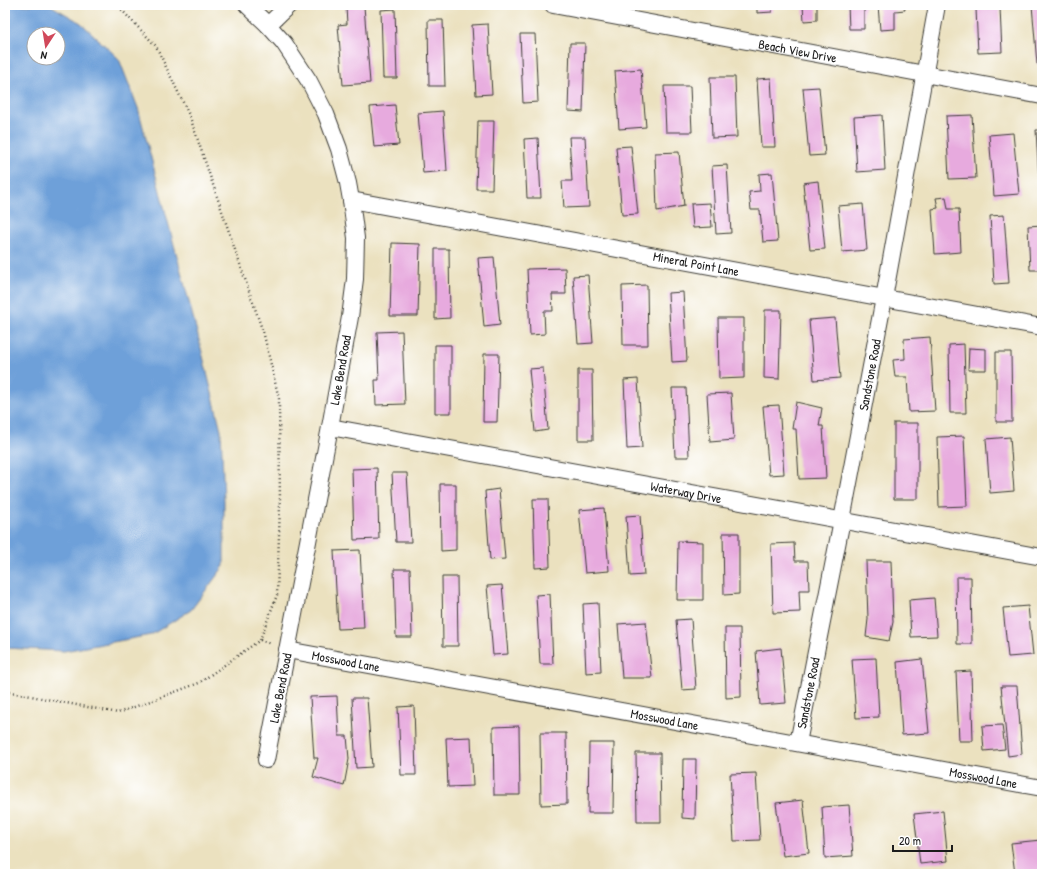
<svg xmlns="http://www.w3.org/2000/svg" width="1047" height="879" font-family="'Patrick Hand',sans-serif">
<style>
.water{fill:#6ea0d9;stroke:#455e7a;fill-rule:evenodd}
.building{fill:#e7aade}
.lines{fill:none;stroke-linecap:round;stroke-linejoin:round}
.minor-casing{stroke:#3b3a34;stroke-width:18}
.path{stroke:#3b3a34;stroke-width:2.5;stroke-dasharray:1 3;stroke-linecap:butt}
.minor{stroke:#fff;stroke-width:16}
.labels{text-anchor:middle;stroke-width:4;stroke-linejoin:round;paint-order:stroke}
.street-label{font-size:13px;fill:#1c1c1c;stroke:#fff}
</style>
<rect width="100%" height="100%" fill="#fff"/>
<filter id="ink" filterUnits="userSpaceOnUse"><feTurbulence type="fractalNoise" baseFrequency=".025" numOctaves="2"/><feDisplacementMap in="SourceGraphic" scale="8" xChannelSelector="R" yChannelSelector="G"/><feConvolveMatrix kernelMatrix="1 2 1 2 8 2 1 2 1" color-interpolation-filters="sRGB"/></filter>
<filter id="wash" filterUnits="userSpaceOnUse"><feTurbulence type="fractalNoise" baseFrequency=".012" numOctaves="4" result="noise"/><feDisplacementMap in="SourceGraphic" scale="16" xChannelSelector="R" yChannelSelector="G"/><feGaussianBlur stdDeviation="0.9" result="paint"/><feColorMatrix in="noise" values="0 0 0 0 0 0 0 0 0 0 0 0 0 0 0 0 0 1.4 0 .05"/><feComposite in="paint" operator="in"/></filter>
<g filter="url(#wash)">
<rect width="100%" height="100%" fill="#ebe1bf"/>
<path class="water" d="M5,5H50L81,23L119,59L138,108L198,336L221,430L224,500V566L191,610L151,635L64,651L5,648ZM34,34H58V58H34Z"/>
<g id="blocks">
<path class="building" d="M757,5H772V12L757,13Z
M803,5H817V20L804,21Z
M848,5H864V29H849Z
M878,5H904L905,10L895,11V29L880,30Z
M1032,5H1042V64H1037Z
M364,6L370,83L343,85L338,25L347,24L346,7Z
M1000,8L1002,52L978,53L976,9Z
M395,9L397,78H383L381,10Z
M428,20H443L445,86H429Z
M488,24L492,94L476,95L472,25Z
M520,34H535L538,102L523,103Z
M570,43H585L583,112L568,111Z
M641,69L646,127L619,129L615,71Z
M710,77H735L737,137L712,138Z
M771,78L775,147H761L757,79Z
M664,86H690L692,132H666Z
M819,87L825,155L809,156L803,88Z
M395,105L399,145L374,147L370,107Z
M443,111L447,171L423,173L418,113Z
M882,115L885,170L857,172L854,117Z
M972,115L976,178L949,179L946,116Z
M478,121H494L492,189H476Z
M1036,130H1042V199H1040Z
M1013,133L1019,194L994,196L989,135Z
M569,137H585L589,207L564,208L562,181H572Z
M538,138L541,198H527L524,139Z
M631,146L638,214L622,215L616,147Z
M679,152L684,206L657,211L655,153Z
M727,165L731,233L716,234L712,166Z
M772,173L778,241L763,242L760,210H751L749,192L760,191L759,174Z
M818,181L825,249L810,250L803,183Z
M946,197L948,209H959L961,252L935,254L932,209L938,208L936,198Z
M710,203L712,227L693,228L691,204Z
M863,204L867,250L842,252L838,206Z
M1004,215L1009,283L994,284L990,216Z
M1042,225V270H1030L1028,226Z
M392,243L420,244L418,316H390Z
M435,249H449L450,318L435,319Z
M494,257L500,325L484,327L478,258Z
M565,268L566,294H552L553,311H544L545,334L530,335L527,269Z
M588,275L593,343L578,344L573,276Z
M647,285L648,345H623L622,286Z
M683,292L687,361L672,362L668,293Z
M765,310H781L779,379L764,378Z
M718,318H744V378L719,379Z
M835,318L840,378L814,380L809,320Z
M402,331L405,404L376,405L375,380H379L377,332Z
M930,337L935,411L909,412L907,377H895L893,360L905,359L904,339Z
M964,344L966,413H950L949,345Z
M435,345H451V413H435Z
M969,348L986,349V370H968Z
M996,352H1011L1012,422H996Z
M484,354H499L497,422H483Z
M543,368L548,430L535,432L529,369Z
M578,370H592L593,440H578Z
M638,379L642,448L627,449L624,380Z
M672,388H686L689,457H675Z
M731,393L734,440L710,442L707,394Z
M796,402L822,408L819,426H823L826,478L799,479L796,429H792Z
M779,405L784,474L769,475L763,406Z
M894,423H918V499H894Z
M964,436L967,506L939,507L937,437Z
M1010,437L1014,491L990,493L986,439Z
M377,468L379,539L354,540L352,469Z
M392,473H407L411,542H396Z
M440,484H456V550L441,551Z
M499,489L505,559L490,560L485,491Z
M533,499H548L550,567L535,568Z
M604,508L609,571L585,573L579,510Z
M640,515L644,575L630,576L626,516Z
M723,533H739V594L724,595Z
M678,541L703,542V600H677Z
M794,543L795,561H808L809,590H799L800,612L773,613L771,544Z
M360,550L364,628L338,629L334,551Z
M866,561H891L893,622L889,641L866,637L868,619Z
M394,569H410L412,637H396Z
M442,577H457L458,646H443Z
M956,577H971L972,644H957Z
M502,585L508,654L493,655L487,586Z
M550,594L553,664H540L536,595Z
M934,598L937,636L911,637L909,600Z
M598,603L601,672L586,673L583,604Z
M1028,606L1033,655L1008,657L1003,608Z
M691,619L696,689L682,690L676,620Z
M646,622L652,678H622L618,624Z
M725,628H740L741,697L726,698Z
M781,648L786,703L760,705L756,651Z
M876,658L879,717L856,718L852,659Z
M922,659L929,733L902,735L897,662Z
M971,671L973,741H959L956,672Z
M1001,686H1017L1022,754L1008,756Z
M337,696L339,736H347L349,759L344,786L313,777L318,758H314L310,697Z
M352,698H367L372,767L356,768Z
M414,706L416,775H401L398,707Z
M1002,725L1005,749L984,751L982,726Z
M519,726L520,795H494L493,727Z
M540,733H566L567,804L541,805Z
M471,737L473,786L448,787L446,738Z
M589,743H614L613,813H588Z
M636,753H660L661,822H637Z
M683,759H696L695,819L682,818Z
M756,773L760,840L734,841L730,774Z
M803,800L809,853L783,856L776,803Z
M849,805L853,856L825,858L822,807Z
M943,811L948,861L920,864L914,814Z
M1041,840L1042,874H1015L1011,843Z"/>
</g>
</g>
<g filter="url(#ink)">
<use href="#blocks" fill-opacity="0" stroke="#3b3a34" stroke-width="1"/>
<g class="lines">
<g class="minor-casing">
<g id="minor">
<path d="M247,5L268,25L284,43L309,81L326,114L339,149L348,183L351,200L356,238L355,279L350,317L330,427L266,760"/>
<path id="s1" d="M553,5L1042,96"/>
<path d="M268,25L289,5"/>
<path id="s2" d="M351,200L1042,327"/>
<path id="s3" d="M330,427L1042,557"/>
<path id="s4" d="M287,650L1042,788"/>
<path id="s5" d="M798,743L842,520L884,298L937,5"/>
</g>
</g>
<path class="path" d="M260,640L271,644
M5,691L118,713L199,683L260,640L277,595L280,505L279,399L264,335L190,117L156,46L117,5"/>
<use href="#minor" class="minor"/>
</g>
</g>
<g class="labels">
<g class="street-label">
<text dy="5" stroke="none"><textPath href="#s1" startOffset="249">Beach View Drive</textPath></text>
<text dy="5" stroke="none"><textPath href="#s2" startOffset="351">Mineral Point Lane</textPath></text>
<text transform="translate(340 370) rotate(-80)" y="5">Lake Bend Road</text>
<text dy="5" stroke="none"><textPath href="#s5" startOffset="375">Sandstone Road</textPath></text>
<text dy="5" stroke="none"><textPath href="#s3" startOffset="362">Waterway Drive</textPath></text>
<text dy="5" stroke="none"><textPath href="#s4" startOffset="60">Mosswood Lane</textPath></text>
<text transform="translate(280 688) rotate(-79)" y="5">Lake Bend Road</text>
<text dy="5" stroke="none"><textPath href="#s5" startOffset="51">Sandstone Road</textPath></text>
<text dy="5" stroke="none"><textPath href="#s4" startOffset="384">Mosswood Lane</textPath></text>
<text dy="5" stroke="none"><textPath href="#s4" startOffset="708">Mosswood Lane</textPath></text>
</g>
</g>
<rect width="1047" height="879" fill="none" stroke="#fff" stroke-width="20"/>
<g transform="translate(46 46) rotate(192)"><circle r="19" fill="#ffffff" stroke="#a4a4a4"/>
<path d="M0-3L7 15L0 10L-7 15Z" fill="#d1495b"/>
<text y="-6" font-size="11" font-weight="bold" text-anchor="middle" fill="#1c1c1c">N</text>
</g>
<path d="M893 845v6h59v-6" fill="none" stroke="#1c1c1c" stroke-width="2"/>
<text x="899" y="845" font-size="12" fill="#1c1c1c" stroke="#ffffff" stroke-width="3" paint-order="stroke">20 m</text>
</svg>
